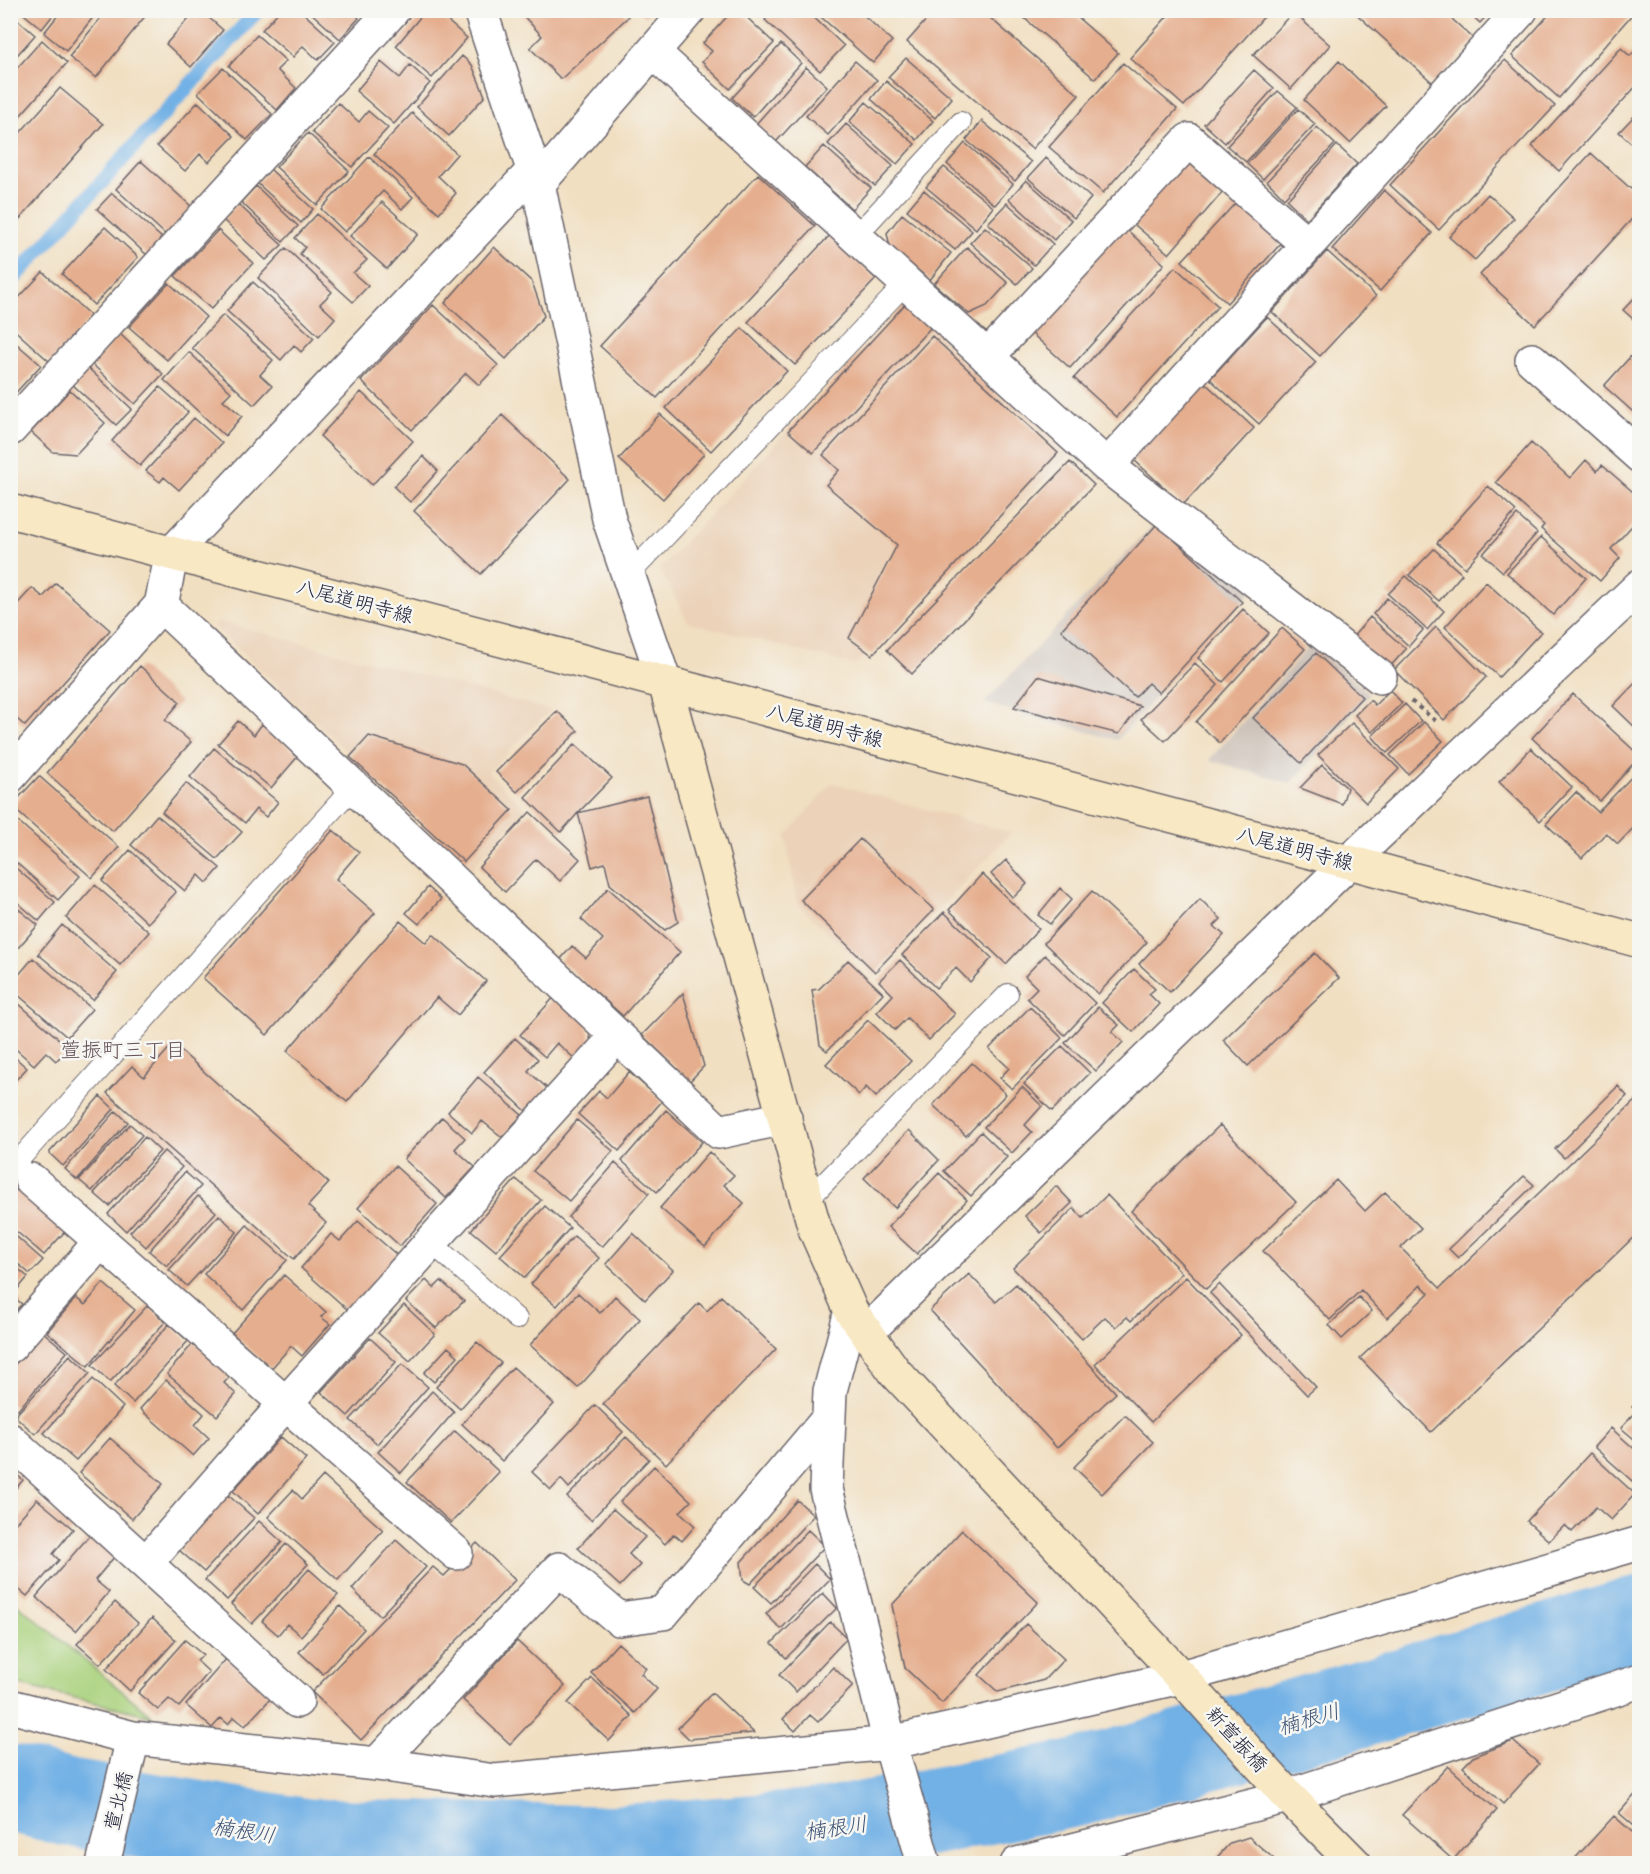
<svg xmlns="http://www.w3.org/2000/svg" width="1650" height="1874" font-family="Itim,'Klee One',sans-serif">
<style>
.built{fill:#ebd2b8}
.industrial{fill:#cdc2b9}
.green{fill:#a9d17c;stroke:#667a5c;stroke-width:1.5}
.lines{fill:none;stroke-linecap:round;stroke-linejoin:round}
.stream{stroke:#72b1e5;stroke-width:15}
.river{stroke:#72b1e5;stroke-width:87}
.building{fill:#e5ae8e}
.lane-casing{stroke:#6a646a;stroke-width:22}
.street-casing{stroke:#6a646a;stroke-width:36}
.secondary-casing{stroke:#6a646a;stroke-width:36}
.path{stroke:#6a646a;stroke-width:4;stroke-dasharray:4.5 4.5;stroke-linecap:butt}
.lane{stroke:#fff;stroke-width:20}
.street{stroke:#fff;stroke-width:33}
.secondary{stroke:#f8e8c3;stroke-width:33}
.labels{text-anchor:middle;stroke-width:5;stroke-linejoin:round;paint-order:stroke}
.street-label{font-size:20px;fill:#22223b;stroke:#f6f6f2}
.neighbourhood-label{font-size:21px;fill:#665358;stroke:#f6f6f2}
.water-label{font-size:21px;font-style:italic;fill:#3e5476;stroke:#f6f6f2}
</style>
<rect width="100%" height="100%" fill="#f6f6f2"/>
<filter id="ink" filterUnits="userSpaceOnUse"><feTurbulence type="fractalNoise" baseFrequency=".0167" numOctaves="2"/><feDisplacementMap in="SourceGraphic" scale="12" xChannelSelector="R" yChannelSelector="G"/><feConvolveMatrix kernelMatrix="1 2 1 2 8 2 1 2 1" color-interpolation-filters="sRGB"/></filter>
<filter id="wash" filterUnits="userSpaceOnUse"><feTurbulence type="fractalNoise" baseFrequency=".008" numOctaves="4" result="noise"/><feDisplacementMap in="SourceGraphic" scale="24" xChannelSelector="R" yChannelSelector="G"/><feGaussianBlur stdDeviation="1.35" result="paint"/><feColorMatrix in="noise" values="0 0 0 0 0 0 0 0 0 0 0 0 0 0 0 0 0 1.4 0 .05"/><feComposite in="paint" operator="in"/></filter>
<g filter="url(#wash)">
<rect width="100%" height="100%" fill="#f1dfc1"/>
<path class="built" d="M912,296L1075,449L855,665L688,622L660,569Z
M219,621L551,710L488,772L526,810L471,869L214,626Z
M832,783L1011,833L875,977L797,904L786,836Z"/>
<path class="industrial" d="M1160,518L1254,589L1117,740L984,703Z
M1312,643L1370,694L1291,783L1209,760Z"/>
<path class="green" d="M11,1599L152,1716L11,1683Z"/>
<g class="lines">
<path class="stream" d="M10,283L258,10"/>
<path class="river" d="M10,1788L69,1803L307,1842L605,1849L827,1832L1078,1783L1371,1701L1640,1619"/>
</g>
<g id="blocks">
<path class="building" d="M19,10H57L42,29Z
M62,10H99L66,51L44,33Z
M107,10H150L96,78L69,57Z
M196,10H200L223,30L191,67L166,44Z
M224,10H236L231,17Z
M280,10H300L335,42L318,60L303,46L293,57L262,30Z
M308,10H351L359,18L340,39Z
M426,10H435L467,38L432,78L396,46Z
M518,10H622L628,17L561,79L530,48L542,36Z
M638,10H651L645,17Z
M733,10H739L774,43L730,89L702,62L712,51L703,43Z
M752,10H766L760,17Z
M774,10H806L844,46L820,71L765,20Z
M813,10H858L892,41L873,63Z
M935,10H981L1079,95L1032,149L907,42Z
M1015,10H1069L1118,53L1095,79Z
M1173,10H1270L1184,106L1130,58Z
M1352,10H1442L1474,39L1434,84Z
M1466,10H1492L1480,23Z
M1553,10H1636L1559,98L1512,56Z
M1293,12L1330,45L1291,89L1253,55Z
M10,13L35,35L10,63Z
M257,35L286,61L277,70L296,88L277,110L229,66Z
M42,40L67,63L10,127V76Z
M781,44L801,63L753,117L732,98Z
M1640,46V82L1559,171L1532,146L1621,48L1630,56Z
M462,56L472,65L485,96L449,136L417,107Z
M906,58L952,98L935,118L888,77Z
M1505,60L1555,106L1439,230L1390,185Z
M855,61L877,80L828,135L806,116Z
M1339,61L1386,106L1350,143L1304,100Z
M381,62L400,78L410,65L430,83L394,124L356,91Z
M1123,63L1177,109L1103,193L1049,147Z
M806,67L827,86L776,142L756,124Z
M223,68L272,114L247,140L198,93Z
M1254,70L1274,88L1225,143L1204,124Z
M886,81L933,121L917,140L871,99Z
M60,88L103,124L10,230V144Z
M1278,91L1297,107L1246,162L1227,146Z
M198,102L234,136L209,162L200,154L185,171L157,146Z
M866,102L915,144L897,164L849,122Z
M338,103L359,122L368,111L388,128L352,167L312,132Z
M1298,109L1315,124L1263,179L1247,164Z
M1640,110V151L1619,132Z
M412,113L457,154L438,176L456,193L439,213L374,154Z
M982,121L1031,162L1015,181L966,140Z
M846,124L893,166L875,186L828,144Z
M1317,127L1335,144L1284,198L1267,181Z
M308,133L349,171L317,205L276,167Z
M965,143L1013,184L995,205L947,164Z
M1337,145L1357,164L1307,219L1287,200Z
M824,146L871,188L852,209L805,167Z
M1591,153L1640,197V210L1535,325L1480,275Z
M1187,154L1226,188L1169,254L1129,220Z
M369,157L413,197L402,209L383,191L345,232L321,209Z
M1046,158L1091,198L1074,218L1028,178Z
M141,161L192,207L167,236L116,189Z
M944,167L993,207L976,229L926,187Z
M270,169L313,209L301,223L257,183Z
M758,174L815,226L657,398L600,346Z
M1026,180L1071,220L1054,240L1009,199Z
M256,186L298,226L283,242L241,202Z
M924,190L972,231L955,250L907,210Z
M1384,190L1432,233L1380,291L1332,249Z
M112,193L163,239L148,256L97,209Z
M1488,194L1514,218L1475,260L1449,237Z
M1240,198L1284,240L1227,303L1182,261Z
M382,202L418,234L387,269L350,236Z
M1007,203L1053,244L1034,265L988,223Z
M238,204L282,245L266,260L223,220Z
M317,214L367,260L353,273L368,286L353,302L300,254L305,247L295,238Z
M902,214L951,253L930,280L890,247L887,233Z
M105,227L138,257L94,305L62,274Z
M985,227L1032,268L1017,284L970,243Z
M1124,227L1164,264L1070,368L1029,331Z
M218,230L253,263L211,309L175,276Z
M830,235L876,279L795,365L748,322Z
M494,247L532,282L544,316L506,359L445,303Z
M967,247L1008,283L987,306L969,314L934,284Z
M286,248L332,292L320,304L335,318L319,336L258,278Z
M1327,251L1376,296L1320,356L1272,312Z
M1175,267L1218,306L1117,417L1074,378Z
M43,272L92,317L50,362L10,326V307Z
M253,282L314,338L301,352L294,345L281,360L227,311Z
M169,283L206,317L167,360L129,327Z
M1640,292V325L1623,310Z
M908,301L934,324L813,453L788,431Z
M433,305L498,365L479,385L466,373L412,430L361,381Z
M223,315L273,360L260,375L272,386L254,405L192,348Z
M1267,317L1316,362L1259,424L1210,379Z
M742,328L787,371L711,451L666,408Z
M120,334L163,374L135,404L92,364Z
M932,336L1058,453L872,655L849,638L897,545L826,485L839,470L823,455Z
M10,338L41,365L10,399Z
M1640,346V418L1604,386Z
M189,352L231,392L223,400L242,416L225,436L164,380Z
M87,367L132,409L116,425L72,384Z
M1204,382L1254,428L1183,505L1133,459Z
M160,387L188,412L140,466L112,441Z
M70,390L105,423L76,454L53,452L31,432Z
M361,392L413,441L372,485L320,436Z
M660,414L704,454L663,499L619,459Z
M502,415L570,479L481,574L414,511Z
M194,418L222,443L179,490L164,477L160,482L146,471Z
M1531,443L1570,478L1586,460L1597,471L1602,465L1640,498V517L1611,549L1620,558L1600,581L1541,529L1544,525L1496,482Z
M423,456L438,471L410,502L394,487Z
M1070,462L1094,485L912,674L887,650Z
M1488,486L1516,511L1465,568L1437,543Z
M1517,515L1537,533L1503,572L1483,554Z
M1157,524L1242,602L1159,693L1148,683L1135,697L1061,630Z
M1541,537L1586,578L1553,615L1507,573Z
M1434,549L1462,574L1439,601L1409,575Z
M1406,576L1444,611L1427,630L1388,594Z
M1486,582L1541,632L1499,677L1445,627Z
M56,583L110,630L25,726L10,713V612L32,588L43,597Z
M1387,598L1423,630L1409,646L1373,614Z
M1243,609L1269,633L1223,682L1198,658Z
M1370,617L1406,649L1386,671L1351,639Z
M1436,627L1486,677L1444,720L1394,670Z
M1282,628L1305,649L1220,743L1196,722Z
M1316,653L1362,697L1301,763L1253,718Z
M1195,663L1218,685L1165,741L1141,719Z
M140,666L180,702L165,720L191,742L113,831L47,773Z
M1038,676L1140,706L1119,734L1014,707Z
M1640,678V732L1613,706Z
M1390,690L1402,703L1372,732L1355,715L1370,700L1375,705Z
M1573,694L1640,756L1600,801L1532,738Z
M1405,704L1421,721L1387,753L1372,736Z
M557,711L578,731L517,792L496,772Z
M238,721L254,735L262,724L299,755L271,788L218,744Z
M1424,722L1443,741L1408,774L1390,755Z
M1352,723L1399,769L1366,803L1318,755Z
M369,736L462,764L512,810L464,862L350,757Z
M575,744L612,778L578,813L647,796L678,922L665,930L610,884L605,863L592,867L578,813L561,832L525,797Z
M214,748L278,802L266,817L256,809L245,823L190,777Z
M1531,748L1572,787L1540,821L1499,782Z
M1322,765L1347,788L1342,804L1300,788Z
M1640,768V821L1618,844L1606,833L1582,858L1546,824L1576,792L1598,812Z
M39,776L119,847L92,878L11,806Z
M186,783L242,832L217,859L162,812Z
M530,812L580,859L560,881L536,859L505,892L479,867Z
M10,814L80,876L58,900L10,857Z
M157,815L220,868L207,883L199,875L185,891L131,845Z
M333,830L359,852L336,879L375,913L267,1035L203,978Z
M860,839L934,910L875,972L801,900Z
M130,850L176,892L148,923L102,881Z
M1006,860L1027,884L1013,898L991,874Z
M10,863L55,902L39,921L10,896Z
M982,874L1039,929L1006,964L949,910Z
M95,885L149,932L120,965L66,918Z
M428,887L441,899L419,924L406,913Z
M608,888L680,952L623,1016L560,960L572,946L586,958L603,939L581,919Z
M1060,888L1072,899L1050,924L1038,915Z
M1092,891L1147,942L1098,994L1044,943Z
M1200,899L1221,919L1214,926L1224,935L1170,992L1139,964Z
M10,902L38,925L10,957Z
M944,912L992,958L970,982L956,968L936,988L902,955Z
M400,921L426,943L433,934L486,981L458,1015L437,997L347,1102L287,1051Z
M62,925L117,972L93,1000L38,954Z
M1315,953L1339,978L1248,1066L1223,1040Z
M1045,955L1095,1003L1065,1035L1027,998L1037,988L1025,976Z
M33,958L92,1009L67,1037L10,988V985Z
M848,960L883,993L827,1051L820,1045L812,990L819,989Z
M900,960L955,1014L929,1040L907,1018L895,1030L877,1012L893,995L879,981Z
M1134,969L1155,989L1149,994L1159,1004L1133,1032L1102,1003Z
M683,993L704,1066L690,1081L642,1035Z
M556,995L586,1022L591,1041L575,1059L557,1043L545,1057L520,1035Z
M10,996L69,1048L56,1061L46,1052L34,1065L10,1044Z
M1030,1007L1062,1038L1012,1089L1000,1078L1009,1068L989,1049Z
M1098,1007L1119,1025L1112,1032L1123,1042L1096,1071L1065,1043Z
M868,1020L911,1061L876,1097L866,1087L859,1095L826,1064Z
M515,1038L538,1059L528,1071L548,1089L526,1111L484,1072Z
M173,1044L329,1183L308,1206L326,1223L294,1259L107,1093L132,1066L144,1077Z
M1062,1046L1090,1073L1052,1111L1024,1084Z
M10,1053L27,1068L10,1086Z
M972,1063L1006,1094L966,1136L933,1105Z
M629,1072L662,1101L619,1151L578,1114L599,1091L607,1098Z
M478,1077L522,1115L502,1137L482,1121L472,1133L448,1112Z
M1618,1086L1627,1096L1564,1158L1555,1149Z
M1022,1087L1042,1106L1025,1125L1032,1132L1012,1153L984,1127Z
M100,1096L114,1109L63,1166L49,1153Z
M1640,1096V1231L1431,1432L1360,1358L1429,1293L1421,1285L1387,1318L1361,1290L1330,1320L1263,1251L1336,1180L1365,1211L1385,1192L1421,1228L1401,1248L1440,1288Z
M666,1110L702,1142L657,1192L622,1161Z
M116,1111L128,1122L77,1180L65,1169Z
M442,1117L465,1138L455,1149L475,1167L446,1198L404,1159Z
M577,1120L613,1151L569,1201L533,1171Z
M130,1124L142,1135L92,1191L79,1180Z
M1220,1125L1296,1202L1206,1289L1131,1211Z
M909,1130L939,1160L895,1208L864,1178Z
M981,1132L1007,1157L971,1196L944,1171Z
M145,1137L160,1151L109,1206L94,1193Z
M164,1151L182,1167L126,1231L108,1214Z
M709,1152L734,1175L724,1185L744,1203L705,1247L660,1208Z
M615,1163L649,1193L602,1247L568,1217Z
M395,1166L437,1204L400,1246L358,1208Z
M185,1172L201,1186L146,1247L130,1232Z
M939,1173L967,1200L917,1254L888,1227Z
M1524,1176L1534,1185L1458,1258L1449,1249Z
M516,1179L541,1200L496,1251L471,1230Z
M20,1186L68,1228L44,1255L10,1226V1197Z
M1056,1186L1072,1203L1041,1233L1025,1216Z
M1107,1195L1182,1273L1131,1321L1127,1317L1116,1327L1105,1317L1082,1339L1013,1268L1074,1208L1083,1218Z
M198,1196L216,1212L167,1266L149,1251Z
M545,1206L570,1228L525,1278L500,1256Z
M219,1215L237,1232L187,1286L169,1270Z
M358,1221L398,1256L349,1311L301,1268L331,1234L340,1241Z
M247,1225L287,1260L243,1310L204,1274Z
M10,1231L43,1260L30,1274L10,1257Z
M633,1233L673,1270L645,1300L606,1264Z
M574,1236L599,1258L557,1306L531,1284Z
M10,1262L28,1277L17,1290L10,1285Z
M969,1274L996,1302L1016,1284L1116,1393L1057,1448L930,1310Z
M284,1275L326,1312L321,1317L330,1324L302,1356L291,1346L271,1369L232,1333Z
M1186,1277L1241,1335L1151,1422L1095,1364Z
M426,1280L434,1288L441,1281L464,1301L436,1328L406,1301Z
M103,1283L135,1310L88,1366L47,1332L76,1298L85,1305Z
M1219,1284L1316,1387L1307,1395L1210,1293Z
M578,1293L600,1313L615,1296L640,1319L578,1388L530,1345Z
M10,1294L22,1304L10,1316Z
M721,1296L776,1349L666,1464L603,1404L699,1303L707,1311Z
M1359,1297L1372,1311L1342,1339L1329,1325Z
M148,1305L165,1322L110,1382L92,1365Z
M404,1305L435,1334L410,1361L378,1333Z
M169,1324L188,1341L133,1403L114,1386Z
M43,1332L67,1352L18,1410L10,1403V1370Z
M370,1338L396,1362L348,1416L321,1392Z
M194,1342L232,1374L224,1383L236,1394L217,1416L167,1374Z
M477,1342L501,1363L460,1409L436,1387Z
M448,1347L458,1356L434,1382L424,1373Z
M70,1355L90,1373L35,1434L15,1416Z
M402,1364L428,1387L377,1444L350,1420Z
M513,1367L554,1404L502,1461L462,1424Z
M93,1379L123,1407L76,1461L44,1433Z
M166,1380L204,1414L195,1425L209,1438L193,1456L140,1409Z
M432,1391L454,1412L401,1473L378,1452Z
M1640,1400V1444L1621,1428L1637,1411L1632,1407Z
M595,1405L623,1432L569,1488L561,1479L551,1490L532,1472Z
M1125,1415L1153,1442L1102,1494L1074,1467Z
M1611,1428L1640,1454V1488L1594,1447Z
M455,1431L499,1472L451,1523L407,1482Z
M281,1437L306,1459L258,1514L233,1491Z
M626,1437L649,1459L591,1520L567,1497Z
M110,1438L163,1484L132,1519L79,1473Z
M1590,1453L1635,1494L1611,1520L1596,1507L1572,1532L1565,1525L1549,1541L1527,1521Z
M654,1466L691,1501L680,1512L695,1526L682,1541L674,1534L665,1544L620,1502Z
M10,1469L23,1480L10,1495Z
M323,1476L383,1530L338,1580L268,1517L293,1490L302,1499Z
M228,1495L254,1518L204,1572L179,1550Z
M37,1499L73,1529L53,1554L59,1560L27,1596L10,1582V1529Z
M797,1500L814,1515L750,1584L743,1580L741,1562Z
M613,1509L645,1537L629,1554L640,1565L620,1586L578,1548Z
M259,1521L282,1542L227,1600L205,1580Z
M808,1530L825,1546L771,1603L754,1587Z
M962,1530L1038,1602L942,1703L905,1668L892,1605Z
M90,1535L115,1556L95,1580L109,1592L76,1631L36,1597Z
M396,1540L426,1567L380,1616L352,1589Z
M477,1543L515,1580L361,1740L312,1692L433,1567L444,1576Z
M286,1544L308,1564L252,1624L231,1604Z
M815,1564L830,1579L781,1629L766,1614Z
M309,1569L338,1595L301,1636L287,1624L278,1635L262,1621Z
M823,1593L837,1608L786,1658L772,1643Z
M115,1602L138,1623L100,1664L77,1644Z
M340,1606L364,1629L323,1674L299,1652Z
M152,1618L176,1640L130,1691L106,1669Z
M830,1622L847,1638L796,1692L779,1675Z
M1026,1624L1064,1659L1044,1680L998,1692L979,1675Z
M185,1640L203,1655L197,1661L209,1672L179,1707L169,1699L158,1710L138,1693Z
M517,1641L565,1686L510,1744L463,1700Z
M618,1643L646,1668L641,1674L657,1689L635,1713L591,1673Z
M227,1658L272,1697L245,1726L234,1717L228,1724L221,1718L212,1728L186,1705Z
M833,1667L853,1686L818,1722L810,1715L795,1731L783,1719Z
M592,1678L632,1716L609,1741L568,1703Z
M712,1693L754,1733L689,1739L678,1728Z
M1513,1741L1539,1764L1503,1804L1463,1767L1473,1757Z
M1448,1766L1497,1810L1453,1860L1402,1815Z
M1640,1789V1831L1619,1813Z
M1614,1816L1640,1839V1864H1570Z
M1249,1837L1273,1858L1268,1864H1211L1230,1843Z"/>
</g>
</g>
<g filter="url(#ink)">
<use href="#blocks" fill-opacity="0" stroke="#6a646a" stroke-width="1.5"/>
<g class="lines">
<g class="lane-casing">
<path id="lane" d="M856,236L961,122
M628,576L906,283
M10,1170L354,786
M807,1201L1008,994
M431,1242L517,1319"/>
</g>
<g class="street-casing">
<path id="street" d="M480,10L538,184L609,519L665,683
M653,52L1107,466L1380,677
M538,184L689,10
M987,357L1189,140L1308,245
M1532,360L1640,456
M10,429L393,10
M1107,466L1521,10
M161,605L172,553L534,170
M10,776L161,605L719,1132L785,1118
M31,1180L456,1553
M851,1311L830,1391L826,1489L890,1743L924,1864
M866,1333L1349,862L1640,586
M10,1346L100,1242
M10,1440L297,1701
M146,1563L285,1404L617,1036
M10,1706L133,1738L377,1764L495,1781L890,1743L1181,1677L1640,1543
M377,1764L559,1569L619,1619L663,1613L829,1418
M103,1864L133,1738
M1017,1864L1288,1796L1640,1681"/>
</g>
<g class="secondary-casing">
<path id="secondary" d="M10,511L1349,862L1640,941
M665,683L807,1201L815,1229L851,1311L895,1372L1181,1677L1288,1796L1355,1864"/>
</g>
<path class="path" d="M1411,701L1436,721"/>
<use href="#lane" class="lane"/>
<use href="#street" class="street"/>
<use href="#secondary" class="secondary"/>
</g>
</g>
<g class="labels">
<g class="street-label">
<text transform="translate(355 601) rotate(15)" y="7">八尾道明寺線</text>
<text transform="translate(825 725) rotate(15)" y="7">八尾道明寺線</text>
<text transform="translate(1295 848) rotate(15)" y="7">八尾道明寺線</text>
<text transform="translate(1237 1739) rotate(48)" y="7">新萱振橋</text>
<text transform="translate(118 1801) rotate(-76)" y="7">萱北橋</text>
</g>
<g class="neighbourhood-label">
<text x="123" y="1057">萱振町三丁目</text>
</g>
<g class="water-label">
<text transform="translate(1309 1719) rotate(-16)" y="7">楠根川</text>
<text transform="translate(836 1828) rotate(-8)" y="7">楠根川</text>
<text transform="translate(244 1831) rotate(9)" y="7">楠根川</text>
</g>
</g>
<rect width="1650" height="1874" fill="none" stroke="#f6f6f2" stroke-width="36"/>
</svg>
